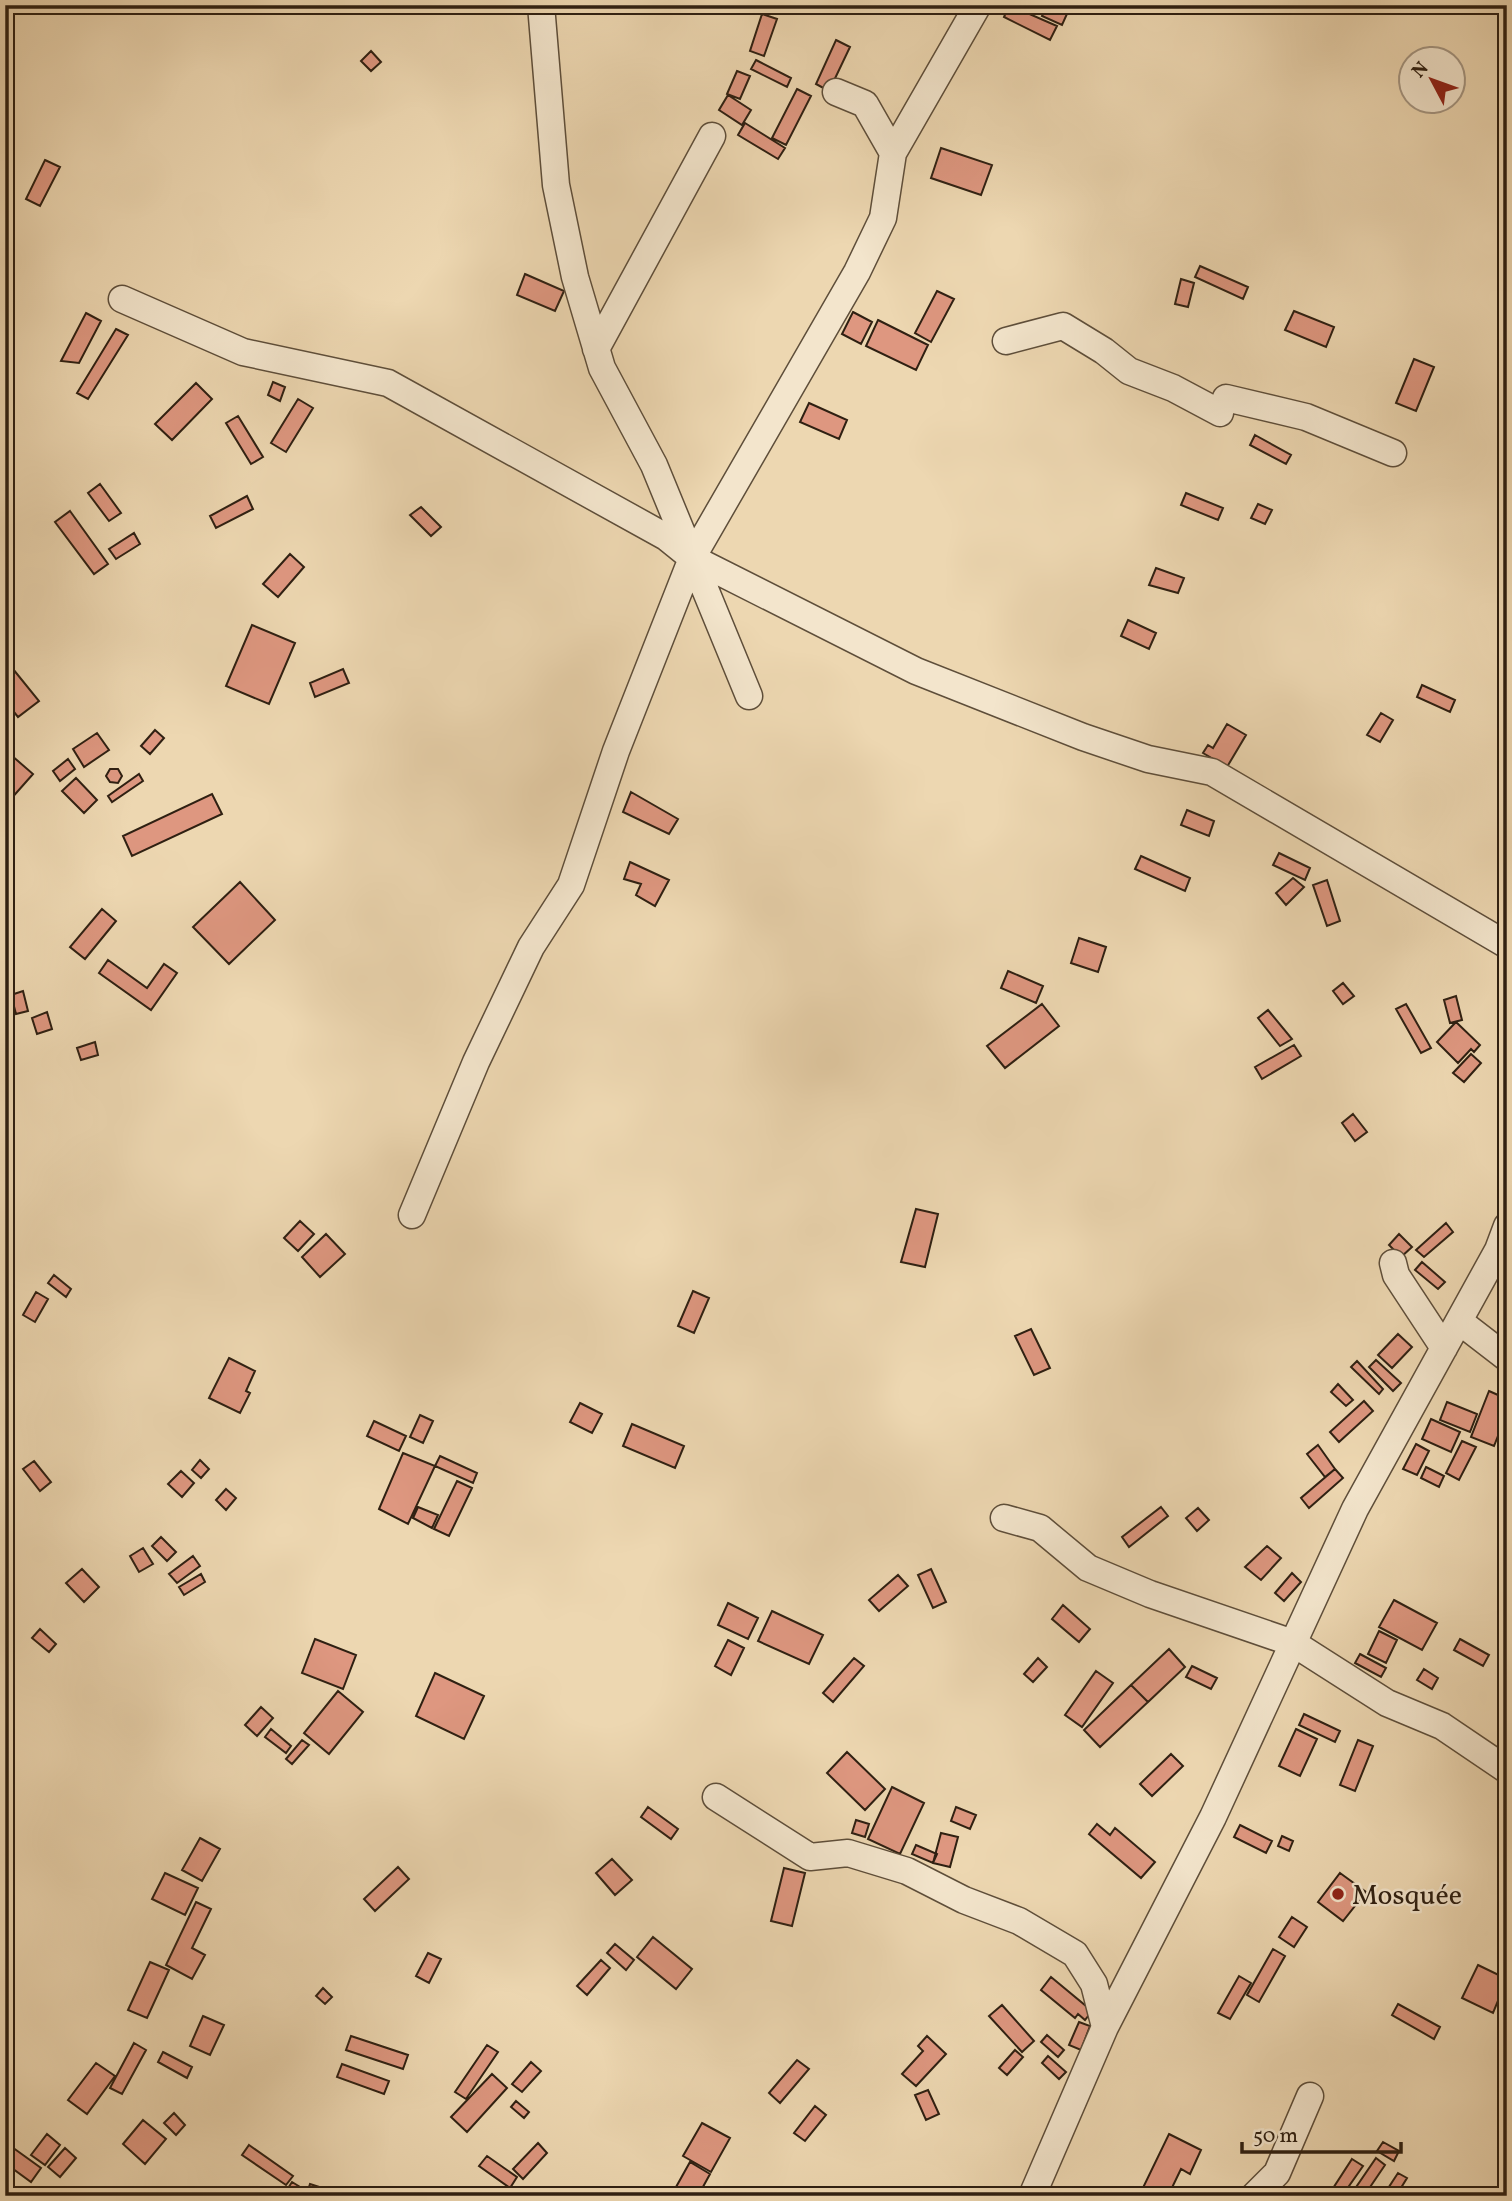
<svg xmlns="http://www.w3.org/2000/svg" width="1512" height="2201" font-family="Vollkorn,serif">
<style>
.lines{fill:none;stroke-linecap:round;stroke-linejoin:round}
.stream{stroke:#6f7c70;stroke-width:6}
.building{fill:#de9780;stroke:#2f2012;stroke-width:2}
.minor-casing{stroke:#5e4e3a;stroke-width:29}
.minor{stroke:#f3e5cc;stroke-width:26}
.poi-dot{fill:#8f2418;stroke:#f3e5cc;stroke-width:2.5}
.labels{text-anchor:middle;stroke-width:5;stroke-linejoin:round;paint-order:stroke}
.poi-label{font-size:28px;fill:#2f2012;stroke:#f3e5cc;text-anchor:start}
</style>
<rect width="100%" height="100%" fill="#edd7b1"/>
<filter id="stains"><feTurbulence type="fractalNoise" baseFrequency=".00286" numOctaves="4"/><feColorMatrix values="0 0 0 0 .2 0 0 0 0 .09 0 0 0 0 .02 0 0 0 .5 -.17"/></filter>
<radialGradient id="worn" r=".72"><stop offset=".6" stop-color="#630" stop-opacity="0"/><stop offset="1" stop-color="#630" stop-opacity=".3"/></radialGradient>
<g class="lines">
<path class="stream" d="M5,11L17,5"/>
</g>
<path class="building" d="M1009,5L1057,26L1050,40L1004,17Z
M1047,5H1071L1062,25L1042,16Z
M762,14L777,19L764,56L750,51Z
M836,40L850,47L829,91L816,84Z
M371,51L381,62L371,71L361,61Z
M756,60L791,78L787,87L751,69Z
M737,71L750,76L740,99L727,94Z
M797,89L811,96L786,145L772,138Z
M728,95L751,110L742,125L719,110Z
M745,123L785,148L778,159L738,135Z
M941,148L992,165L981,195L931,178Z
M45,160L60,167L40,206L26,199Z
M1200,266L1248,287L1243,299L1195,277Z
M525,274L564,291L555,311L517,295Z
M1181,279L1194,283L1188,307L1175,304Z
M937,291L954,299L931,342L915,333Z
M1294,311L1334,327L1326,347L1285,330Z
M853,312L872,322L861,344L842,334Z
M86,313L101,321L79,363L61,361Z
M878,320L928,345L916,370L866,346Z
M116,329L128,335L88,399L77,393Z
M1414,359L1434,367L1416,411L1396,403Z
M273,382L285,387L280,401L268,395Z
M196,383L212,399L172,440L155,424Z
M298,399L313,408L286,452L271,443Z
M809,403L847,420L839,439L800,422Z
M238,416L263,457L251,464L226,423Z
M1255,435L1291,455L1286,464L1250,445Z
M100,484L121,513L109,521L88,493Z
M1186,493L1223,508L1218,520L1181,505Z
M247,496L253,509L216,528L210,516Z
M1258,504L1272,510L1265,524L1251,518Z
M421,507L441,527L431,536L410,515Z
M70,511L108,564L94,574L55,522Z
M134,533L140,544L116,559L109,549Z
M290,554L304,567L278,597L263,584Z
M1156,568L1184,578L1178,593L1149,585Z
M1128,620L1156,633L1149,649L1121,636Z
M252,625L295,643L269,704L226,686Z
M13,669L39,701L18,717L5,701V675Z
M343,669L349,683L315,697L310,683Z
M1422,685L1455,700L1450,712L1417,697Z
M1381,713L1393,720L1380,742L1367,735Z
M1227,724L1246,735L1227,767L1203,753L1208,745L1213,748Z
M155,730L164,738L150,754L141,746Z
M97,733L109,750L84,767L73,749Z
M11,755L33,774L10,800L5,795V762Z
M68,759L75,769L60,781L53,771Z
M110,769H118L122,776L118,783L110,782L106,776Z
M139,774L143,781L112,802L108,796Z
M76,778L97,800L84,813L62,791Z
M631,792L678,819L669,834L623,812Z
M212,794L222,814L132,856L123,836Z
M1187,810L1214,821L1209,836L1181,825Z
M1279,853L1310,868L1305,880L1273,865Z
M1141,856L1190,878L1185,891L1135,869Z
M630,862L669,880L655,906L636,895L641,884L624,879Z
M1293,878L1304,887L1286,905L1276,893Z
M1327,880L1340,921L1327,926L1313,885Z
M240,882L275,920L229,964L193,927Z
M102,909L116,921L85,959L70,947Z
M1079,938L1106,947L1098,972L1071,963Z
M108,960L147,988L164,964L177,973L151,1010L99,973Z
M1008,971L1043,986L1036,1003L1001,988Z
M1343,983L1354,996L1343,1004L1333,991Z
M23,991L28,1011L16,1014L11,995Z
M1456,996L1462,1020L1450,1023L1444,1000Z
M1042,1004L1059,1026L1005,1068L987,1046Z
M1406,1004L1431,1048L1421,1053L1396,1009Z
M1268,1010L1292,1039L1280,1046L1258,1018Z
M47,1012L52,1029L37,1034L32,1018Z
M1456,1022L1480,1045L1474,1052L1471,1049L1458,1063L1437,1042Z
M95,1042L98,1055L81,1060L77,1048Z
M1294,1045L1301,1056L1262,1079L1255,1067Z
M1471,1054L1481,1063L1464,1082L1453,1073Z
M1353,1114L1367,1132L1355,1141L1342,1123Z
M916,1209L938,1214L925,1267L901,1262Z
M300,1221L314,1234L298,1251L284,1238Z
M1446,1223L1453,1232L1424,1257L1416,1250Z
M326,1234L345,1254L320,1277L302,1257Z
M1399,1234L1412,1247L1401,1257L1389,1245Z
M1422,1262L1445,1282L1438,1289L1415,1270Z
M54,1275L71,1289L66,1297L48,1283Z
M693,1291L709,1298L694,1333L678,1326Z
M36,1292L48,1299L35,1322L23,1315Z
M1031,1329L1050,1368L1034,1375L1015,1336Z
M1398,1334L1412,1347L1392,1368L1378,1355Z
M229,1358L255,1371L246,1391L250,1393L240,1413L209,1398Z
M1376,1360L1401,1383L1393,1391L1369,1367Z
M1357,1361L1383,1389L1379,1394L1351,1367Z
M1338,1384L1353,1400L1346,1406L1331,1392Z
M1489,1391L1507,1399V1413L1494,1446L1471,1437Z
M1364,1401L1373,1411L1339,1442L1330,1432Z
M1447,1402L1477,1414L1470,1432L1440,1420Z
M580,1403L602,1414L592,1433L570,1422Z
M420,1415L433,1421L423,1443L410,1437Z
M1431,1419L1460,1432L1451,1452L1422,1439Z
M374,1421L406,1436L399,1451L367,1436Z
M632,1424L684,1446L675,1468L623,1446Z
M1462,1441L1476,1447L1459,1480L1446,1473Z
M1416,1444L1429,1451L1417,1475L1403,1469Z
M1318,1445L1335,1469L1325,1477L1307,1454Z
M403,1453L435,1466L408,1524L379,1509Z
M440,1456L477,1473L473,1483L435,1466Z
M200,1460L209,1469L201,1478L192,1470Z
M34,1461L51,1482L40,1491L23,1469Z
M1426,1467L1444,1476L1439,1487L1421,1478Z
M1335,1469L1343,1478L1309,1508L1301,1498Z
M181,1471L194,1483L182,1497L168,1484Z
M457,1481L472,1488L449,1536L434,1529Z
M226,1489L236,1498L226,1510L216,1500Z
M418,1507L438,1515L432,1528L413,1518Z
M1161,1507L1168,1516L1129,1547L1122,1537Z
M1198,1508L1209,1520L1197,1531L1186,1518Z
M161,1537L176,1552L167,1561L152,1546Z
M1267,1546L1281,1558L1261,1580L1245,1567Z
M143,1548L153,1564L139,1572L130,1556Z
M193,1556L200,1566L177,1583L169,1574Z
M82,1569L99,1587L84,1602L66,1583Z
M931,1569L946,1602L933,1608L918,1575Z
M1292,1573L1301,1582L1284,1601L1275,1593Z
M201,1574L205,1582L184,1595L179,1587Z
M898,1575L908,1586L879,1611L869,1600Z
M1394,1600L1437,1623L1422,1650L1379,1627Z
M728,1603L758,1618L748,1639L718,1625Z
M1063,1605L1090,1629L1079,1642L1052,1619Z
M772,1611L823,1635L809,1664L758,1641Z
M40,1629L56,1644L49,1652L32,1638Z
M1379,1631L1397,1640L1386,1663L1368,1654Z
M315,1639L356,1655L343,1689L302,1673Z
M1460,1639L1489,1655L1483,1666L1454,1650Z
M728,1640L744,1648L731,1675L715,1666Z
M1169,1649L1185,1667L1148,1702L1131,1685Z
M1360,1654L1386,1668L1381,1677L1355,1663Z
M854,1658L864,1666L833,1702L823,1693Z
M1038,1658L1047,1667L1033,1682L1024,1674Z
M1192,1666L1217,1678L1211,1689L1186,1677Z
M1424,1669L1438,1678L1432,1689L1417,1680Z
M1096,1671L1113,1683L1082,1727L1065,1715Z
M435,1673L484,1696L464,1739L416,1716Z
M1131,1685L1148,1702L1100,1747L1084,1730Z
M338,1691L363,1712L329,1754L304,1733Z
M261,1707L273,1718L257,1736L245,1725Z
M1304,1714L1340,1731L1335,1742L1299,1725Z
M271,1729L291,1746L286,1753L265,1737Z
M1296,1729L1317,1739L1300,1776L1279,1766Z
M302,1740L309,1745L292,1764L286,1759Z
M1358,1740L1373,1746L1355,1791L1340,1785Z
M847,1752L885,1789L865,1810L827,1773Z
M1171,1754L1183,1766L1152,1796L1140,1784Z
M892,1787L924,1803L900,1854L868,1839Z
M648,1807L678,1829L671,1839L641,1817Z
M956,1807L976,1815L970,1829L951,1821Z
M856,1820L869,1824L865,1837L852,1833Z
M1097,1824L1110,1835L1115,1828L1155,1862L1141,1878L1089,1834Z
M1240,1825L1272,1841L1266,1853L1234,1837Z
M941,1833L958,1837L950,1867L933,1863Z
M1282,1836L1293,1841L1289,1851L1278,1846Z
M200,1838L220,1849L202,1881L182,1870Z
M916,1845L937,1854L933,1863L912,1854Z
M612,1859L632,1880L615,1895L596,1873Z
M398,1867L409,1879L375,1911L364,1899Z
M784,1868L805,1873L792,1926L771,1921Z
M165,1873L198,1888L185,1915L152,1899Z
M1340,1873L1366,1892L1343,1921L1318,1902Z
M196,1902L211,1909L192,1948L205,1955L192,1979L166,1965Z
M1292,1917L1307,1927L1294,1947L1279,1937Z
M653,1937L692,1969L676,1989L637,1957Z
M615,1944L634,1960L626,1970L607,1953Z
M1273,1949L1285,1956L1259,2002L1247,1995Z
M428,1953L441,1959L429,1983L416,1976Z
M601,1960L610,1968L587,1995L577,1986Z
M150,1962L169,1970L147,2018L128,2010Z
M1478,1965L1507,1979L1493,2013L1462,1998Z
M1239,1976L1251,1983L1230,2019L1218,2013Z
M1051,1977L1092,2011L1085,2020L1078,2014L1075,2018L1041,1990Z
M323,1988L332,1997L325,2004L316,1996Z
M1398,2004L1440,2027L1434,2039L1392,2015Z
M1002,2005L1034,2041L1022,2052L989,2016Z
M203,2016L224,2025L210,2055L190,2046Z
M1079,2022L1090,2026L1081,2050L1069,2045Z
M1047,2035L1064,2050L1058,2057L1041,2042Z
M351,2036L408,2055L403,2069L346,2050Z
M927,2036L946,2054L916,2086L902,2074L923,2051L918,2046Z
M134,2043L146,2050L122,2094L110,2088Z
M487,2045L498,2052L466,2099L455,2092Z
M1015,2050L1023,2057L1007,2075L999,2068Z
M163,2052L192,2067L187,2078L158,2062Z
M1048,2056L1066,2072L1059,2079L1042,2063Z
M797,2060L809,2069L780,2103L769,2093Z
M531,2062L541,2071L522,2092L512,2084Z
M96,2063L115,2076L87,2114L68,2100Z
M342,2064L389,2081L384,2094L337,2077Z
M492,2074L507,2088L467,2132L451,2117Z
M928,2090L939,2114L926,2120L915,2095Z
M516,2101L529,2112L524,2118L511,2107Z
M815,2106L826,2115L805,2141L794,2133Z
M174,2113L185,2125L176,2135L164,2123Z
M143,2120L166,2139L145,2164L123,2144Z
M702,2123L730,2138L711,2172L683,2156Z
M47,2134L60,2145L45,2165L31,2155Z
M1169,2134L1201,2150L1190,2174L1181,2169L1168,2196H1139Z
M5,2142L41,2168L31,2182L5,2163Z
M1383,2142L1399,2151L1394,2161L1377,2151Z
M538,2143L547,2153L523,2179L513,2169Z
M249,2145L293,2176L286,2185L242,2155Z
M65,2148L76,2158L60,2177L48,2167Z
M487,2156L517,2177L510,2188L479,2166Z
M1376,2158L1385,2165L1364,2196H1350Z
M1352,2159L1363,2166L1342,2196H1328Z
M690,2162L710,2174L698,2196H671Z
M1398,2173L1407,2178L1396,2196H1390L1385,2193Z
M292,2182L305,2190L301,2196H283Z
M310,2184L347,2196H306Z"/>
<g class="lines">
<g class="minor-casing">
<path id="minor" d="M541,5L556,185L575,277L602,368L654,465L749,696
M836,92L865,104L893,153
M122,299L243,352L388,383L666,537L692,558L916,671L1083,737L1148,759L1212,772L1507,945
M1006,341L1063,326L1104,351L1129,371L1173,388L1220,413
M596,349L712,136
M1226,398L1306,417L1393,453
M412,1215L476,1062L531,947L571,885L616,751L692,558L857,272L883,218L893,153L978,5
M1393,1263L1396,1275L1444,1348
M1459,1321L1507,1358
M1004,1518L1040,1528L1088,1568L1150,1594L1293,1643L1387,1703L1442,1726L1507,1770
M716,1797L810,1857L848,1853L907,1871L964,1900L1019,1921L1075,1954L1094,1984L1105,2027
M1032,2196L1105,2027L1213,1817L1355,1509L1498,1250L1507,1226
M1254,2196L1277,2173L1310,2096"/>
</g>
<use href="#minor" class="minor"/>
</g>
<circle class="poi-dot" cx="1338" cy="1894" r="7"/>
<g class="labels">
<g class="poi-label">
<text x="1352" y="1904">Mosquée</text>
</g>
</g>
<rect width="1512" height="2201" fill="none" stroke="#edd7b1" stroke-width="28"/>
<rect x="7" y="7" width="1498" height="2187" fill="none" stroke="#2f2012" stroke-width="3.5"/>
<rect x="14" y="14" width="1484" height="2173" fill="none" stroke="#2f2012" stroke-width="2"/>
<g transform="translate(1432 80) rotate(311)"><circle r="33" fill="#f3e5cc" stroke="#a59682" stroke-width="2"/>
<path d="M0-5L12 26L0 18L-12 26Z" fill="#8f2418"/>
<text y="-10" font-size="19" font-weight="bold" text-anchor="middle" fill="#2f2012">N</text>
</g>
<path d="M1242 2142v10h159v-10" fill="none" stroke="#2f2012" stroke-width="3.5"/>
<text x="1253" y="2142" font-size="21" fill="#2f2012" stroke="#f3e5cc" stroke-width="5" paint-order="stroke">50 m</text>
<rect width="100%" height="100%" filter="url(#stains)"/>
<rect width="100%" height="100%" fill="url(#worn)"/>
</svg>
